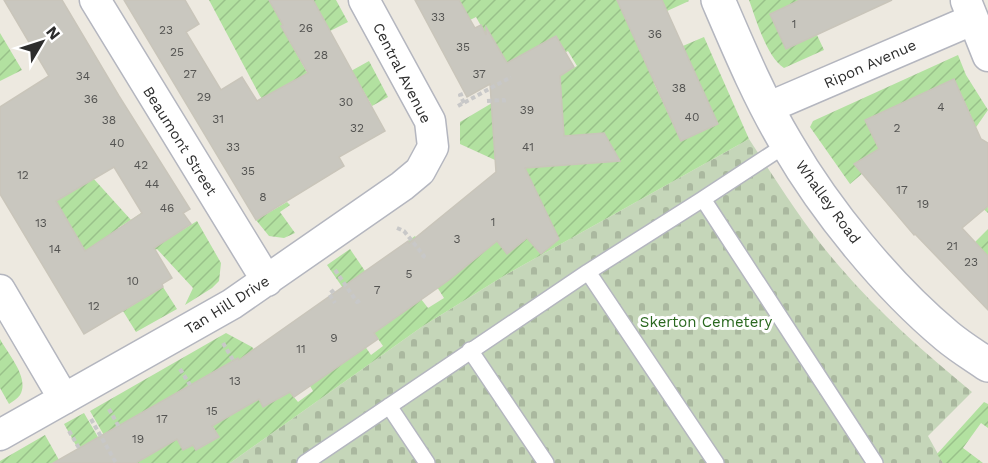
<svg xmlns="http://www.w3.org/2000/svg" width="988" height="463" font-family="'Work Sans',sans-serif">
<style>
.cemetery{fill:url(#cemetery-stones)}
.garden{fill:url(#garden-furrows);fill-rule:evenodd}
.building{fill:#c9c7bf;stroke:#c9c5ba;stroke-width:1.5;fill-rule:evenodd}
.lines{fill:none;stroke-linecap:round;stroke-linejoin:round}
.service-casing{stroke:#b4b6bf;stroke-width:18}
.minor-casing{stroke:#b4b6bf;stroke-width:33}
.tertiary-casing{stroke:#b4b6bf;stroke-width:36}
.path{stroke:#c8c8c8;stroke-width:4;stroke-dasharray:4.5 3;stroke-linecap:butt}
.service{stroke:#fff;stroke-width:15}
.minor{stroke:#fff;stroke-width:30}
.tertiary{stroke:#fff;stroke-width:33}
.labels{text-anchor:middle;stroke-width:6;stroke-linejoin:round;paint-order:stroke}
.number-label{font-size:12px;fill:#545452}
.street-label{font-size:15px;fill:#2d2d2d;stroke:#fff}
.park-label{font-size:15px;fill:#2a681f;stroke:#fff}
</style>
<defs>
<pattern id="cemetery-stones" width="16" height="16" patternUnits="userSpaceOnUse" patternTransform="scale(1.5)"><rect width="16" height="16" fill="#c5d6b9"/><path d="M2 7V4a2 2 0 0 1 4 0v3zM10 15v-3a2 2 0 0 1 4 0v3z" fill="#aab89f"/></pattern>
<pattern id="garden-furrows" width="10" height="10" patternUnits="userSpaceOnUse" patternTransform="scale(1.5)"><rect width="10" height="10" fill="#b2e1a0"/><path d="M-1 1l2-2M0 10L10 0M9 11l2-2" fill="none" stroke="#99c18a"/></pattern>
</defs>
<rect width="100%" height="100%" fill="#ede9e0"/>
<path class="cemetery" d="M749,139C777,182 805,227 839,266C879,313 925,353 972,392L928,436L943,463H230L423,326L507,274Z"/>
<path class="garden" d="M209,0H336L348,22L330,31L316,6L281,26L317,90L369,61L388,97L372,106L357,80L274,114L260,96Z
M459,0H617L645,62L704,37L749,139L507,274L423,326L230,463H136L177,439L183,450L193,445L196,450L219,437L212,425L259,399L263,406L260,396L238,358L185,388L205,423L195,425L120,463L90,411L226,333L252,347L298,402L313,391L306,379L351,326L371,355L383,346L327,265L350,249L365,271L421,299L428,308L444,298L408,241L415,236L448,280L497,241L507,254L525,240L495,182L496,170L564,165L561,134L550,81L577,66L568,51L516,79L504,58L493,64L491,44L476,17L470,20ZM691,66L718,124L681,141L654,83Z
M662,0H688L689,1L667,11Z
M749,0H800L770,14L786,48L817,35L824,50L784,68C767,58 756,19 749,0Z
M0,33L22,70L0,81Z
M958,55L966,75L988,110L972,133L986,142L988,213L981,207L877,161L850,184L810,127L813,121ZM954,79L971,116L882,155L865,120Z
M492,103L495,160L460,144V122Z
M93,178L131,220L147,209L166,240L197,221L221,263L219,281L212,288L185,305L193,288L157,249L105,279L85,260L55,200ZM131,220L140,229L124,238L118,228Z
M287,202L290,205L280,212L295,233L284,238L269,236L256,220Z
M988,229V256L975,242Z
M163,287L177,309L136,332L123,311Z
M0,339C8,354 30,378 20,395C17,399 13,401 9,404L0,388Z
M984,402L988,404V428L981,423L963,448L983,463H943L937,454Z
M84,413L113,463L83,446L78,449L64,424Z
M45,435L59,460L53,463H0V461Z"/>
<path class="building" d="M4,0H62L119,96L190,209L183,213L191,224L154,248L172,278L162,284L163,287L84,334L0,194V107L49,76ZM114,167L142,213L85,251L56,201Z
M124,0H185L199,24L186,32L221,90L242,77L257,101L308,73L281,26L283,25L269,0H313L385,131L339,157L344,166L256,220Z
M415,0H459L475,28L481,25L486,35V27L507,63L556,36L574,67L560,76L564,136L604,133L620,161L525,168L559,239L541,254L527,238L507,254L497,241L449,280L374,333L378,339L294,397L290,392L263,407L259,399L212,426L219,437L196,450L193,445L183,450L177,439L136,463H53L238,358L239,360L408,241L409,243L496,172L490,84L467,97Z
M617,0H662L718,124L681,141Z
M800,0H892L786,49L770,14Z
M954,79L981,139L988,143V206L962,228L988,256V310L915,234L914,235L854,164L879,149L865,120Z"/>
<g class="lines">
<g class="service-casing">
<path id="service" d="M703,199L787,144
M588,272L716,463
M470,350L546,463
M389,406L427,463
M305,463L588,272L703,199L875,463"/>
</g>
<g class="minor-casing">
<path id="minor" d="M95,0L267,281
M966,1L988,56
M767,108L972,20
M0,290L64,399
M0,435L232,304L402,186L420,171L433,147L430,121L364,0"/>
</g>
<g class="tertiary-casing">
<path id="tertiary" d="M718,0C739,49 760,99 787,144C826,211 887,286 947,336C960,347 975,356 988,365"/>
</g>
<path class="path" d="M487,101L504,100V103
M464,103L460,95L465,93
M458,106L511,77
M397,228L404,231L424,256L421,259
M335,270L357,302L362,299
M334,290L329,294L335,303
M223,343L233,360
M180,369L190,385
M109,409L119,427
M91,419L116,463
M69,431L79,448"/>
<use href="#service" class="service"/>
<use href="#minor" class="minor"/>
<use href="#tertiary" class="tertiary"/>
</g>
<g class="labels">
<g class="number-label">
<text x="438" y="21">33</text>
<text x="794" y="28">1</text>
<text x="306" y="32">26</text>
<text x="166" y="34">23</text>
<text x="655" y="38">36</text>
<text x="463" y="51">35</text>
<text x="177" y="56">25</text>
<text x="321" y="59">28</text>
<text x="190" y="78">27</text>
<text x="479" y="78">37</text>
<text x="83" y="80">34</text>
<text x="679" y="92">38</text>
<text x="204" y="101">29</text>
<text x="91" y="103">36</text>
<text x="346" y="106">30</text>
<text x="941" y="111">4</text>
<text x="527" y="114">39</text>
<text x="692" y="121">40</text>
<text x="218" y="123">31</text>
<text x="109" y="124">38</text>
<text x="357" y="132">32</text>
<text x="897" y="132">2</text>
<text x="117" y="147">40</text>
<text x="233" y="151">33</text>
<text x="528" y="151">41</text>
<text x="141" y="169">42</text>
<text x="248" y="175">35</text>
<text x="23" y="179">12</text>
<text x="152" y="188">44</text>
<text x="902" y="194">17</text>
<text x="263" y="201">8</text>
<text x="923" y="208">19</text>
<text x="167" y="212">46</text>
<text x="493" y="226">1</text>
<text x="41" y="227">13</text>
<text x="457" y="243">3</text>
<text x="952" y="250">21</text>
<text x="55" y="253">14</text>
<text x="971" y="266">23</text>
<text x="409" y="278">5</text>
<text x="133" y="285">10</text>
<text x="377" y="294">7</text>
<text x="94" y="310">12</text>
<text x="334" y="342">9</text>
<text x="301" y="353">11</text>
<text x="235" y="385">13</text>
<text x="212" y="415">15</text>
<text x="162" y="423">17</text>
<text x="138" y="443">19</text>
</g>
<g class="street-label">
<text transform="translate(870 64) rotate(-24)" y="5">Ripon Avenue</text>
<text transform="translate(402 73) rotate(63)" y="5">Central Avenue</text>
<text transform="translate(180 141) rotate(58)" y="5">Beaumont Street</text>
<text transform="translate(828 202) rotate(54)" y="5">Whalley Road</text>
<text transform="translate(227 305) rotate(-32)" y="5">Tan Hill Drive</text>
</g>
<g class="park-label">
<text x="706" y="327">Skerton Cemetery</text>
</g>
</g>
<g transform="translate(42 42) rotate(51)" stroke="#ffffff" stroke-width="4.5" paint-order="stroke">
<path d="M0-4.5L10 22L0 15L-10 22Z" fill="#2d2d2d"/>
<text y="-9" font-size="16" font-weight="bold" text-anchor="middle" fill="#2d2d2d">N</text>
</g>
</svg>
